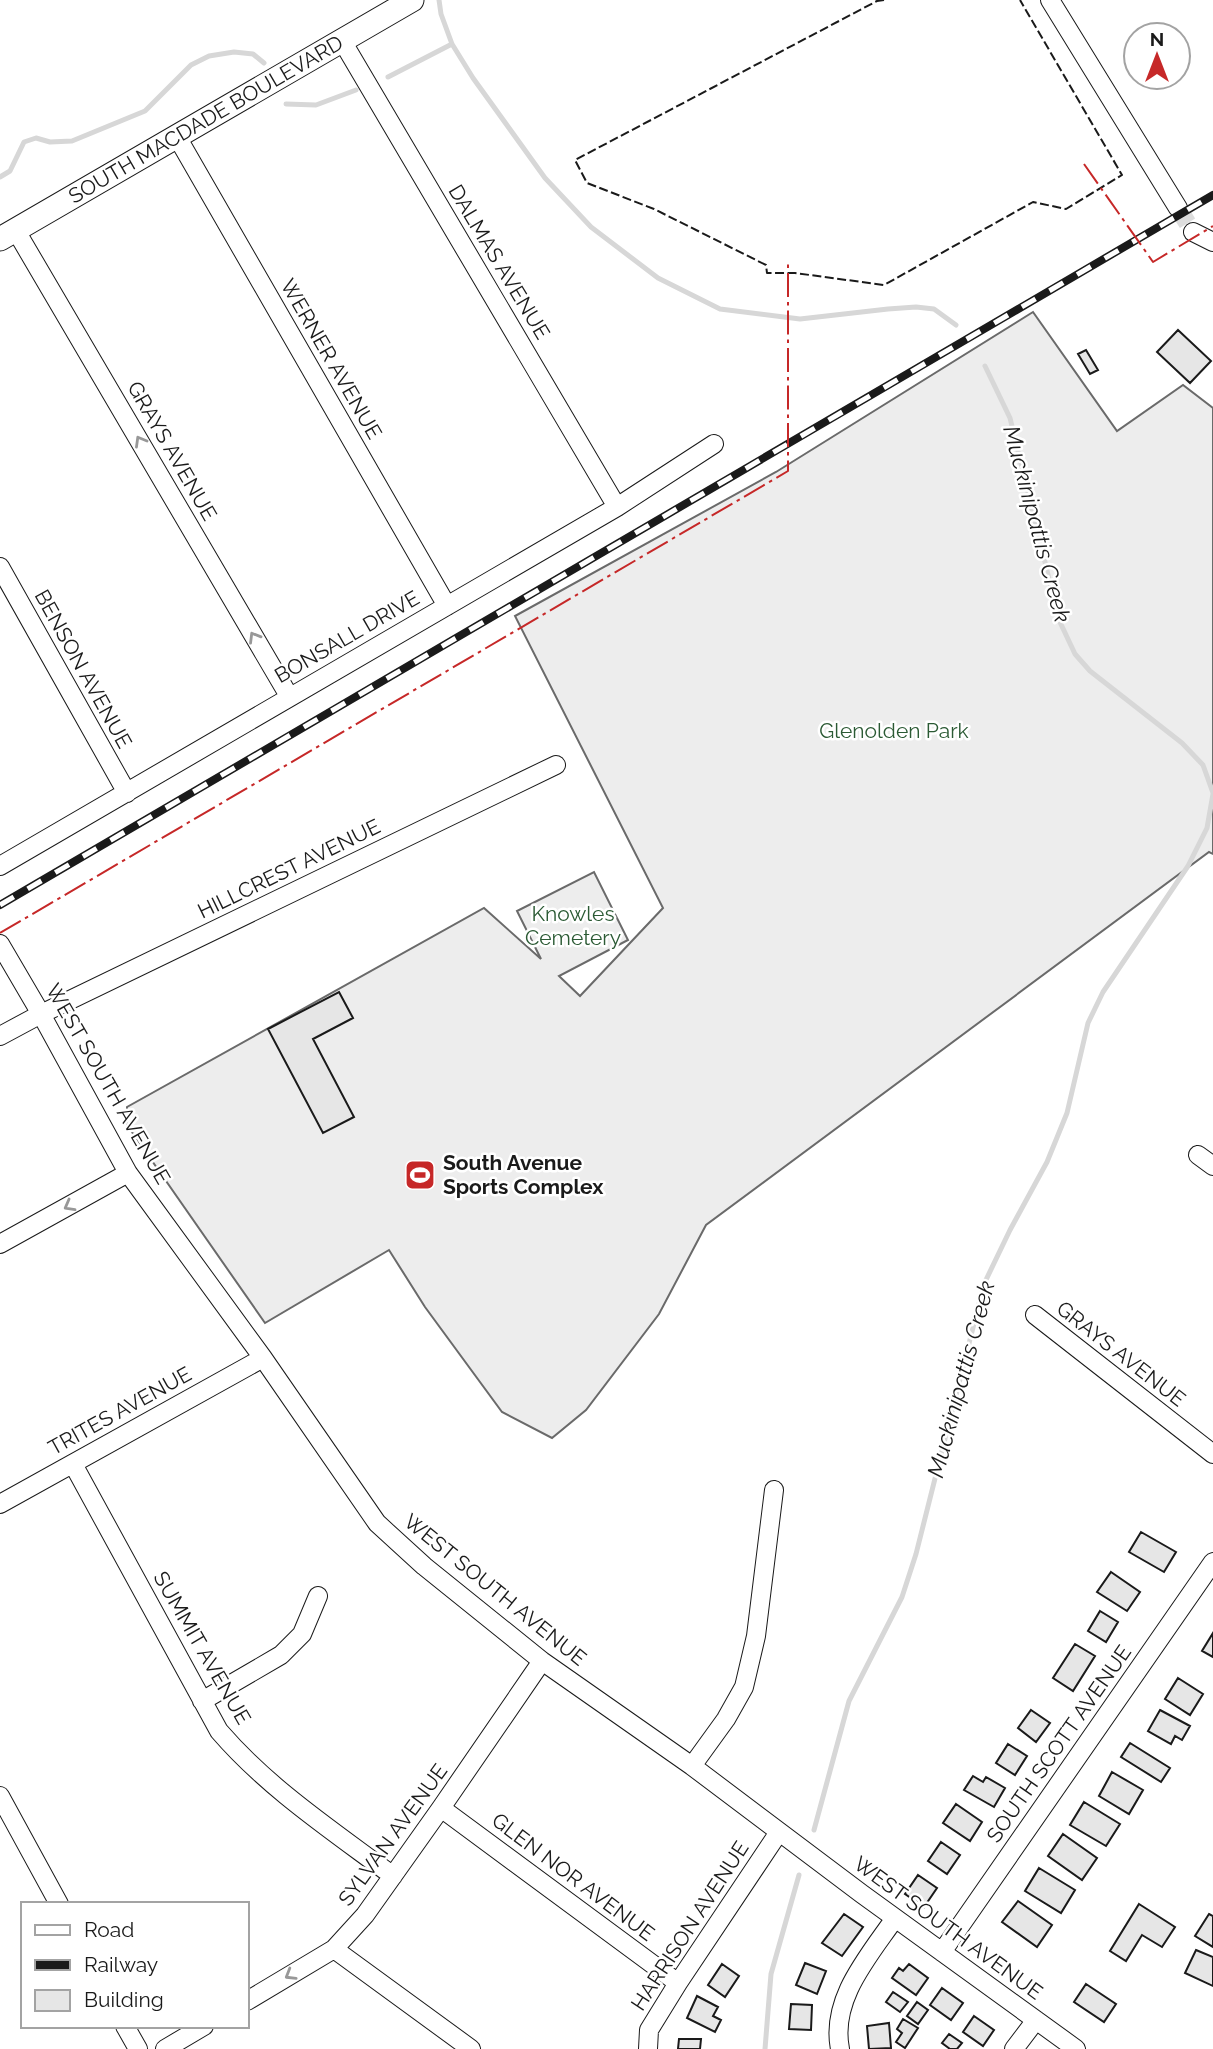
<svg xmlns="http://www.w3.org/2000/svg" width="1213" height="2049" font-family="Raleway,sans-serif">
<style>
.built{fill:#ededed;stroke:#6a6a6a;stroke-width:2}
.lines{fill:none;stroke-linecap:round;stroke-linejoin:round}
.stream{stroke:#d7d7d7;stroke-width:5}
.building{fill:#e6e6e6;stroke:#1a1a1a;stroke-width:2}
.minor-tunnel{stroke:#ddd;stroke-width:18;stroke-dasharray:18 9;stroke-linecap:butt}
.minor-casing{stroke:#1a1a1a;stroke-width:20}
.major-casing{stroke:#1a1a1a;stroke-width:25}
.minor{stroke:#fff;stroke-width:18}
.major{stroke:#fff;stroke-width:23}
.rail-casing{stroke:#1a1a1a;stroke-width:8}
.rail{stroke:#fff;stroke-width:5;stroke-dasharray:16;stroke-linecap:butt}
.fence{stroke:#1a1a1a;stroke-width:2;stroke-dasharray:9 3.5;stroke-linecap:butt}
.power{stroke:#c62828;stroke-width:2;stroke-dasharray:24 5 3.5 5;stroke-linecap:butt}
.oneway{stroke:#989898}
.labels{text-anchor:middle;stroke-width:5;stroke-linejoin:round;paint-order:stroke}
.street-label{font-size:21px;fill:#1a1a1a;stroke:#fff}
.park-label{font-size:21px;fill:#2b5a34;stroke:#fff}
.poi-label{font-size:21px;font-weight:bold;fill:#1a1a1a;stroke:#fff;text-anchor:start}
.water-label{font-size:23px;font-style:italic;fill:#1a1a1a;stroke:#fff}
</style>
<rect width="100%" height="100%" fill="#fff"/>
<path class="built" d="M1033,312L1117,431L1183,385L1213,408V854L1209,852L706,1225L659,1314L586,1410L552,1438L502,1412L425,1307L389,1250L265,1323L127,1125V1107L484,908L541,959L517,911L594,872L628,940L559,976L580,996L663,908L515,616L776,472Z"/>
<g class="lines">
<path class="stream" d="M439,0L441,14L452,44L473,78L545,178L591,227L658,278L720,309L800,319L888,309L916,307L934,309L956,325
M388,77L452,44
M286,104L316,105L356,90
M0,177L10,171L24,142L36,138L50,142L72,141L145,111L191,65L209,56L234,52L253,54L264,63
M985,366L1010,418L1059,620L1075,654L1090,671L1182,743L1203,765L1213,793
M814,1830L849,1701L902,1597L916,1554L984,1284L1010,1230L1047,1162L1067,1113L1088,1023L1103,992L1188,866L1207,828L1213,794
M765,2049L771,1974L799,1875"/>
</g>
<path class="building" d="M1178,330L1211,361L1190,383L1157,352Z
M1086,350L1098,370L1090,374L1078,354Z
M339,992L353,1018L313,1039L354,1117L323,1133L268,1029Z
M1141,1532L1176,1552L1164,1572L1129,1552Z
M1111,1572L1140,1592L1127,1611L1097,1592Z
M1100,1611L1118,1622L1106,1642L1088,1631Z
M1213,1633V1657L1202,1651Z
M1075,1644L1095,1656L1073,1691L1053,1678Z
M1178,1678L1203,1694L1190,1715L1165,1699Z
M1031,1710L1050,1723L1036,1742L1018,1728Z
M1160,1710L1190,1726L1182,1740L1175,1736L1171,1744L1148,1731Z
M1130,1743L1170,1768L1161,1782L1121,1757Z
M1008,1744L1027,1756L1015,1775L996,1763Z
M1112,1772L1143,1790L1129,1814L1099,1796Z
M973,1776L983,1782L986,1777L1005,1788L994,1807L964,1790Z
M1084,1802L1120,1824L1106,1846L1070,1825Z
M956,1804L982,1822L970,1841L943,1823Z
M1063,1834L1097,1858L1082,1880L1048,1856Z
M941,1842L960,1855L947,1874L928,1861Z
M1039,1868L1075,1890L1061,1913L1025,1891Z
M918,1875L937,1888L924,1907L905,1894Z
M1018,1901L1052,1925L1037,1947L1002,1922Z
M1139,1904L1175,1927L1162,1947L1142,1935L1126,1961L1110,1951Z
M844,1914L863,1927L842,1956L822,1943Z
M1209,1914L1213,1916V1947L1195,1936Z
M1196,1950L1213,1957V1986L1185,1973Z
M805,1963L826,1971L817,1994L796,1985Z
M722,1964L739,1976L725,1997L708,1985Z
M909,1964L928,1978L916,1995L892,1978L899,1968L903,1971Z
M1086,1984L1116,2004L1104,2022L1074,2002Z
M942,1988L963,2003L951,2020L930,2005Z
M893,1992L908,2002L900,2012L886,2002Z
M697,1996L718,2007L713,2016L721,2020L715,2032L687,2018Z
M917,2002L928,2010L918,2024L907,2016Z
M791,2004L812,2005L811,2030L789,2029Z
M974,2016L994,2030L983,2046L963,2032Z
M903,2019L918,2028L905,2048L896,2042L902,2033L897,2029Z
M889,2023L891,2048L869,2049L867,2026Z
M949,2034L962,2043L957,2049H950L942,2043Z
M679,2039H701L700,2049H678Z"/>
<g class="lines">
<path class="minor-tunnel" d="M1178,208L1193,232"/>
<g class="minor-casing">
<path id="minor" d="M1050,0L1178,208
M341,39L617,507
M176,135L447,606
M15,229L289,696
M1193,232L1213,242
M0,567L127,793
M0,866L617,507L714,444
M0,944L41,1014L128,1173L263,1358L377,1523L424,1566L542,1661L692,1766L862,1894L1076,2049
M0,1036L41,1014L556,765
M1198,1155L1213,1166
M0,1244L128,1173
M1035,1315L1213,1454
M73,1464L219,1731C269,1789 333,1831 393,1876
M0,1504L263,1358
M202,1701L281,1655L302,1634L318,1596
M692,1766L726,1719L744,1687L756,1636L774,1490
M0,1796L59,1904
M441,1808L678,1983
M334,1949L471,2049
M942,1952L1213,1562
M247,2001L334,1949L365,1915L441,1808L542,1661
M125,2026L138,2049
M165,2049L204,2026
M648,2049L649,2030L678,1983L779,1832
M840,2049C830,1999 869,1956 895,1918
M1014,2049L1036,2020"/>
</g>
<g class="major-casing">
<g id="major">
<path id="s1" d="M0,239L412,0"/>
</g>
</g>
<use href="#minor" class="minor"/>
<use href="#major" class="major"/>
<g class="rail-casing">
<path id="rail" d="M0,905L1213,195"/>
</g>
<use href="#rail" class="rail"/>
<path class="fence" d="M884,0L877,1L575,160L587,183L654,209L766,265L767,273H795L884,285L1033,202L1066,209L1122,175L1020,0"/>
<path class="power" d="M1084,164L1153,262L1213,226
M0,933L788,471V262"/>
</g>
<defs><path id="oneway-chevron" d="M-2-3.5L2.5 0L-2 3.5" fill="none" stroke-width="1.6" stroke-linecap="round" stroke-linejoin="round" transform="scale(1.75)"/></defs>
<g class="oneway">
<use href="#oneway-chevron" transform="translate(140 441) rotate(-120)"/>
<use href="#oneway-chevron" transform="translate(254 637) rotate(-121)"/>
<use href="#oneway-chevron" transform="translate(69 1206) rotate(151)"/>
<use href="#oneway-chevron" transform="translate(290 1975) rotate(149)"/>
</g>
<defs>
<g id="stadium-square" transform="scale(1.575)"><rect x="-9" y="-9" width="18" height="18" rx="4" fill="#c62828" stroke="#fff"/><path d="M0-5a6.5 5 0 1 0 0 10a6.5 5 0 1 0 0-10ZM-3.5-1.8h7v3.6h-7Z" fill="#fff"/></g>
</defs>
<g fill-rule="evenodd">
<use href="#stadium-square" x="420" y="1175"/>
</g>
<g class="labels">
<g class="street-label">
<text dy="7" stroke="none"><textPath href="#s1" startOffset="238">SOUTH MACDADE BOULEVARD</textPath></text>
<text transform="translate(499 262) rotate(59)" y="7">DALMAS AVENUE</text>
<text transform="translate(331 359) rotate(60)" y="7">WERNER AVENUE</text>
<text transform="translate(172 451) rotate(60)" y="7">GRAYS AVENUE</text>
<text transform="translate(347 637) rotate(-30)" y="7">BONSALL DRIVE</text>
<text transform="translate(83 669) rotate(61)" y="7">BENSON AVENUE</text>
<text transform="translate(289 869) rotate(-26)" y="7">HILLCREST AVENUE</text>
<text transform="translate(108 1084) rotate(60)" y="7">WEST SOUTH AVENUE</text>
<text transform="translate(1121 1354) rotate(38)" y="7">GRAYS AVENUE</text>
<text transform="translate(120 1411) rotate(-29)" y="7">TRITES AVENUE</text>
<text transform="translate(495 1590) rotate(39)" y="7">WEST SOUTH AVENUE</text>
<text transform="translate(202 1648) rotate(60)" y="7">SUMMIT AVENUE</text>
<text transform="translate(1059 1744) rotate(-55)" y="7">SOUTH SCOTT AVENUE</text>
<text transform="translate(393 1835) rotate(-54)" y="7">SYLVAN AVENUE</text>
<text transform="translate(573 1877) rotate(37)" y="7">GLEN NOR AVENUE</text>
<text transform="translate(690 1926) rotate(-57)" y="7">HARRISON AVENUE</text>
<text transform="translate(948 1928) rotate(36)" y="7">WEST SOUTH AVENUE</text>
</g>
<g class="park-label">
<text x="894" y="738">Glenolden Park</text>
<text x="573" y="921">Knowles<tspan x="573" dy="24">Cemetery</tspan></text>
</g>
<g class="poi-label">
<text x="443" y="1170">South Avenue<tspan x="443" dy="24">Sports Complex</tspan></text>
</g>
<g class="water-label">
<text transform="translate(1037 524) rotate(75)" y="8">Muckinipattis Creek</text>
<text transform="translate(961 1379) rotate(-75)" y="8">Muckinipattis Creek</text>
</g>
</g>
<rect x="21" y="1902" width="228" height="126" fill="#ffffff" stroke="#a3a3a3" stroke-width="2"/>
<rect x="35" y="1925" width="35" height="10" fill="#ffffff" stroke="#a3a3a3" stroke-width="2"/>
<text x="84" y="1937" font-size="21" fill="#1a1a1a">Road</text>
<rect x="35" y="1960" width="35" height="10" fill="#1a1a1a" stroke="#a3a3a3" stroke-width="2"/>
<text x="84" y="1972" font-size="21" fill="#1a1a1a">Railway</text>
<rect x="35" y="1990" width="35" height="21" fill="#e6e6e6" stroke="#a3a3a3" stroke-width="2"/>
<text x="84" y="2007" font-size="21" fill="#1a1a1a">Building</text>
<g transform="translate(1157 56)"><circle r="33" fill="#ffffff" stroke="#a3a3a3" stroke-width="2"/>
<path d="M0-5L12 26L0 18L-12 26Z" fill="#c62828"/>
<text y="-10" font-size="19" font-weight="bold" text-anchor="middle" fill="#1a1a1a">N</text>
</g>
</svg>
